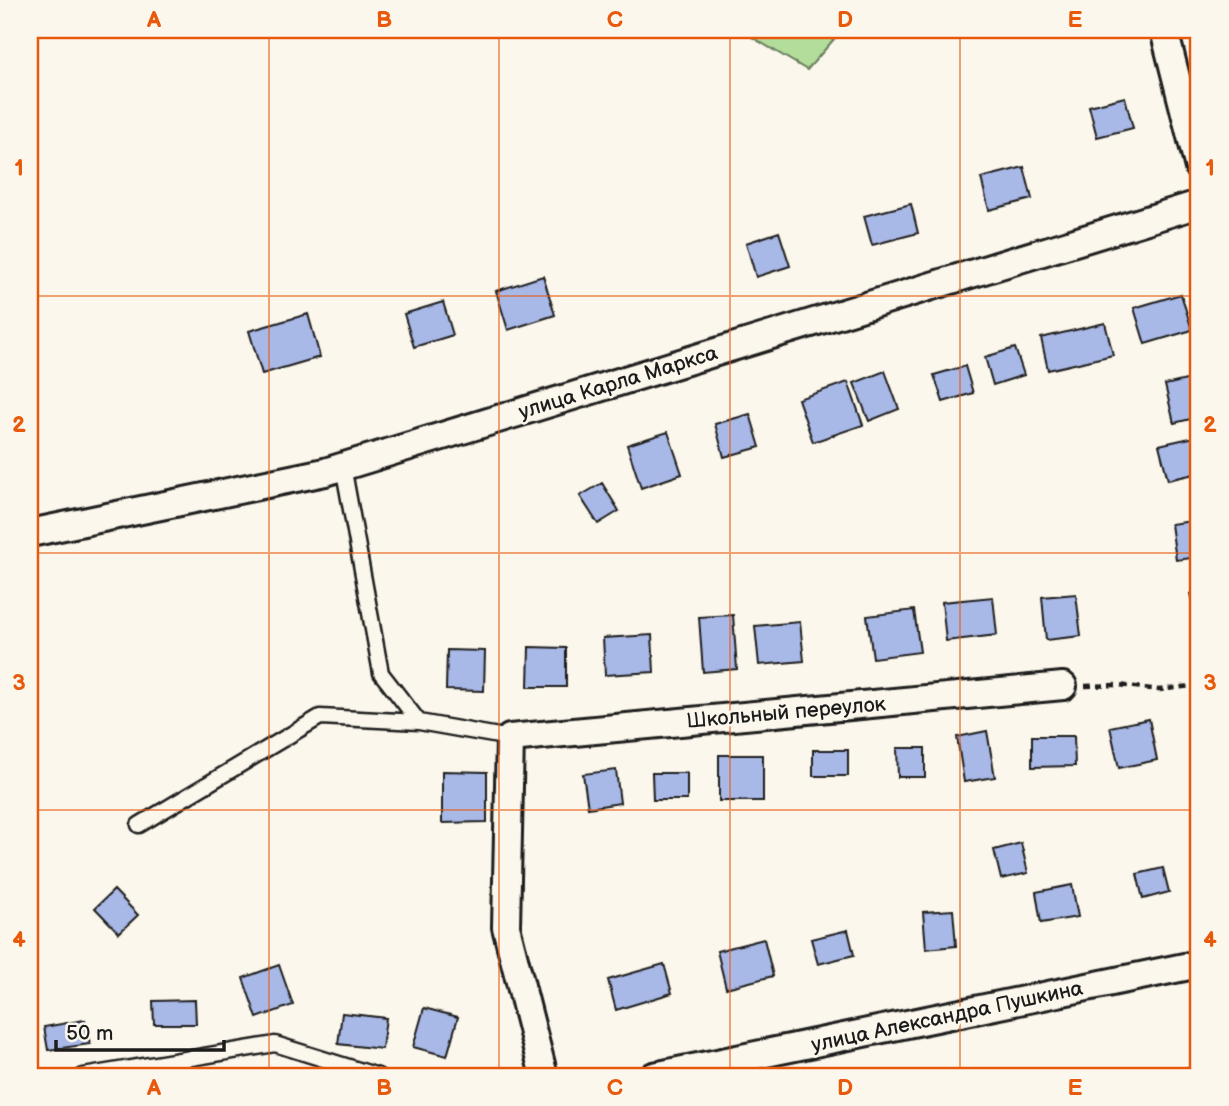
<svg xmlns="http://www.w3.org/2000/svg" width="1229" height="1106" font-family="'Balsamiq Sans',sans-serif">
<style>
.green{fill:#b3dd9a;stroke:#687c5b;stroke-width:2}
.building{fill:#a8b8e7;stroke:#1c1c1c;stroke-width:2}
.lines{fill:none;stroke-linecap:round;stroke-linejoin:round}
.service-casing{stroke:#1c1c1c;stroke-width:19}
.minor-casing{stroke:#1c1c1c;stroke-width:32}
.path{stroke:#1c1c1c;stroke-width:4.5;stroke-dasharray:7 5;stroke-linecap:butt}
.service{stroke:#fbf7ec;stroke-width:14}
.minor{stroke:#fbf7ec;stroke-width:26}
.grid{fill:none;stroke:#e8590c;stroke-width:2;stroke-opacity:0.55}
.labels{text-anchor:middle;stroke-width:5;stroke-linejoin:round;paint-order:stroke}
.street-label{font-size:21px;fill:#1c1c1c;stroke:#fbf7ec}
.neatline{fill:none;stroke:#e8590c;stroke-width:2.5}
.grid-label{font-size:23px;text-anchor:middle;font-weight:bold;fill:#e8590c}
</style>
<rect width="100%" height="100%" fill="#fbf7ec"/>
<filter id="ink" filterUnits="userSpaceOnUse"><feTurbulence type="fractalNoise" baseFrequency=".0143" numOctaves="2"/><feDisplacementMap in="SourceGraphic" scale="14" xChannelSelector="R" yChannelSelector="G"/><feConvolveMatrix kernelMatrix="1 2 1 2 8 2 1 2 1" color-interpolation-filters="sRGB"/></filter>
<g filter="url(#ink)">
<path class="green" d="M740,30H842L807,70Z"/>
<path class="building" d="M1125,97L1133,128L1097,137L1089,106Z
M1024,167L1032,199L989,210L981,178Z
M911,204L918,233L872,245L864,216Z
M779,232L790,266L756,277L746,243Z
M543,276L555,315L508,330L496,291Z
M1181,294L1192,330L1145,344L1134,308Z
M443,302L453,335L414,347L404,314Z
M308,314L320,357L262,374L249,331Z
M1105,323L1113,355L1048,370L1041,338Z
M1015,348L1024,375L993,385L985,357Z
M965,366L973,393L943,402L934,375Z
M885,371L899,409L869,421L854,383Z
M1199,377V417L1174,423L1165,385Z
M848,382L863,425L813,442L798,399Z
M750,414L760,447L724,457L715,424Z
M668,432L682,474L641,488L627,445Z
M1199,436V473L1168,480L1159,445Z
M602,483L619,511L598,524L580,496Z
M1199,520V557L1176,560L1171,524Z
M1199,591V626L1198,627L1191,593Z
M1076,594L1081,636L1046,640L1042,597Z
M993,597L997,635L946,641L942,602Z
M914,610L920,652L873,658L867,616Z
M733,615L737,669L703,672L699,617Z
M800,622L804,661L759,665L755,626Z
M652,635L654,672L605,675L603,638Z
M529,647L566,648V687H528Z
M447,650L485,651L484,691L446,690Z
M1149,719L1157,760L1119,768L1110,727Z
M987,731L995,777L964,782L957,737Z
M1032,736H1074L1075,766L1032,767Z
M897,748H925V777H898Z
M813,750H848V776H813Z
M719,755H763V801H719Z
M616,770L620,803L588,808L583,774Z
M442,771L487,772V822L442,823Z
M652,773H687V800H653Z
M1021,843L1028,873L1001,879L994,850Z
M1163,868L1169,892L1143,899L1137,874Z
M1072,885L1078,917L1041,923L1036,892Z
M114,890L138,915L119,933L95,908Z
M953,910L956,946L926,949L923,912Z
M848,930L854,955L818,964L811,939Z
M764,939L773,976L726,988L717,951Z
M664,964L672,993L616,1010L608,980Z
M279,965L293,1005L257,1018L243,978Z
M195,1000L196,1024H154L153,1001Z
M424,1008L458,1017L447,1056L413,1047Z
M342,1013L386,1018L382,1049L338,1044Z
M85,1020L90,1044L48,1050L44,1027Z
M1168,1068H1199V1076H1169Z"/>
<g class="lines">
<g class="service-casing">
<path id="service" d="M343,466L381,673L419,722L510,738
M139,825L320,717L419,722
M83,1076L275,1044L378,1076"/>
</g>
<g class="minor-casing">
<path id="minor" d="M1164,30L1199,168
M30,533L325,472L1199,204
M544,1076L506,927L510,738L1063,686
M654,1076L1199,964"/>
</g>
<path class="path" d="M1085,686L1119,685L1159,690L1199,685"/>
<use href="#service" class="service"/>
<use href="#minor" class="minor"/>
</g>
</g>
<path class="grid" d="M269,30V1076M499,30V1076M730,30V1076M960,30V1076M30,296H1199M30,553H1199M30,810H1199"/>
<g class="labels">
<g class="street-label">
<text transform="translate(618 382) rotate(-17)" y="7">улица Карла Маркса</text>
<text transform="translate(786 712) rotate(-5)" y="7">Школьный переулок</text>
<text transform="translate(947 1016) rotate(-12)" y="7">улица Александра Пушкина</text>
</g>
</g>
<rect width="1229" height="1106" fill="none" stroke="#fbf7ec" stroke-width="77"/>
<path d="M56 1040v10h168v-10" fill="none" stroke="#1c1c1c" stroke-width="3.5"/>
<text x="66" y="1040" font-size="21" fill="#1c1c1c" stroke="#fbf7ec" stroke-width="5" paint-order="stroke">50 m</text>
<rect x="38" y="38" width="1152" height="1030" class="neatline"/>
<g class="grid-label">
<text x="154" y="27">A</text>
<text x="384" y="27">B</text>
<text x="615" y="27">C</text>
<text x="845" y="27">D</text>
<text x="1075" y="27">E</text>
<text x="19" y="175">1</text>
<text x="1210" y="175">1</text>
<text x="19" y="432">2</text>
<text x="1210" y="432">2</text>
<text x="19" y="690">3</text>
<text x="1210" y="690">3</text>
<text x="19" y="947">4</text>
<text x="1210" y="947">4</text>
<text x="154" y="1095">A</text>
<text x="384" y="1095">B</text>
<text x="615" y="1095">C</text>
<text x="845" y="1095">D</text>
<text x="1075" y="1095">E</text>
</g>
</svg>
